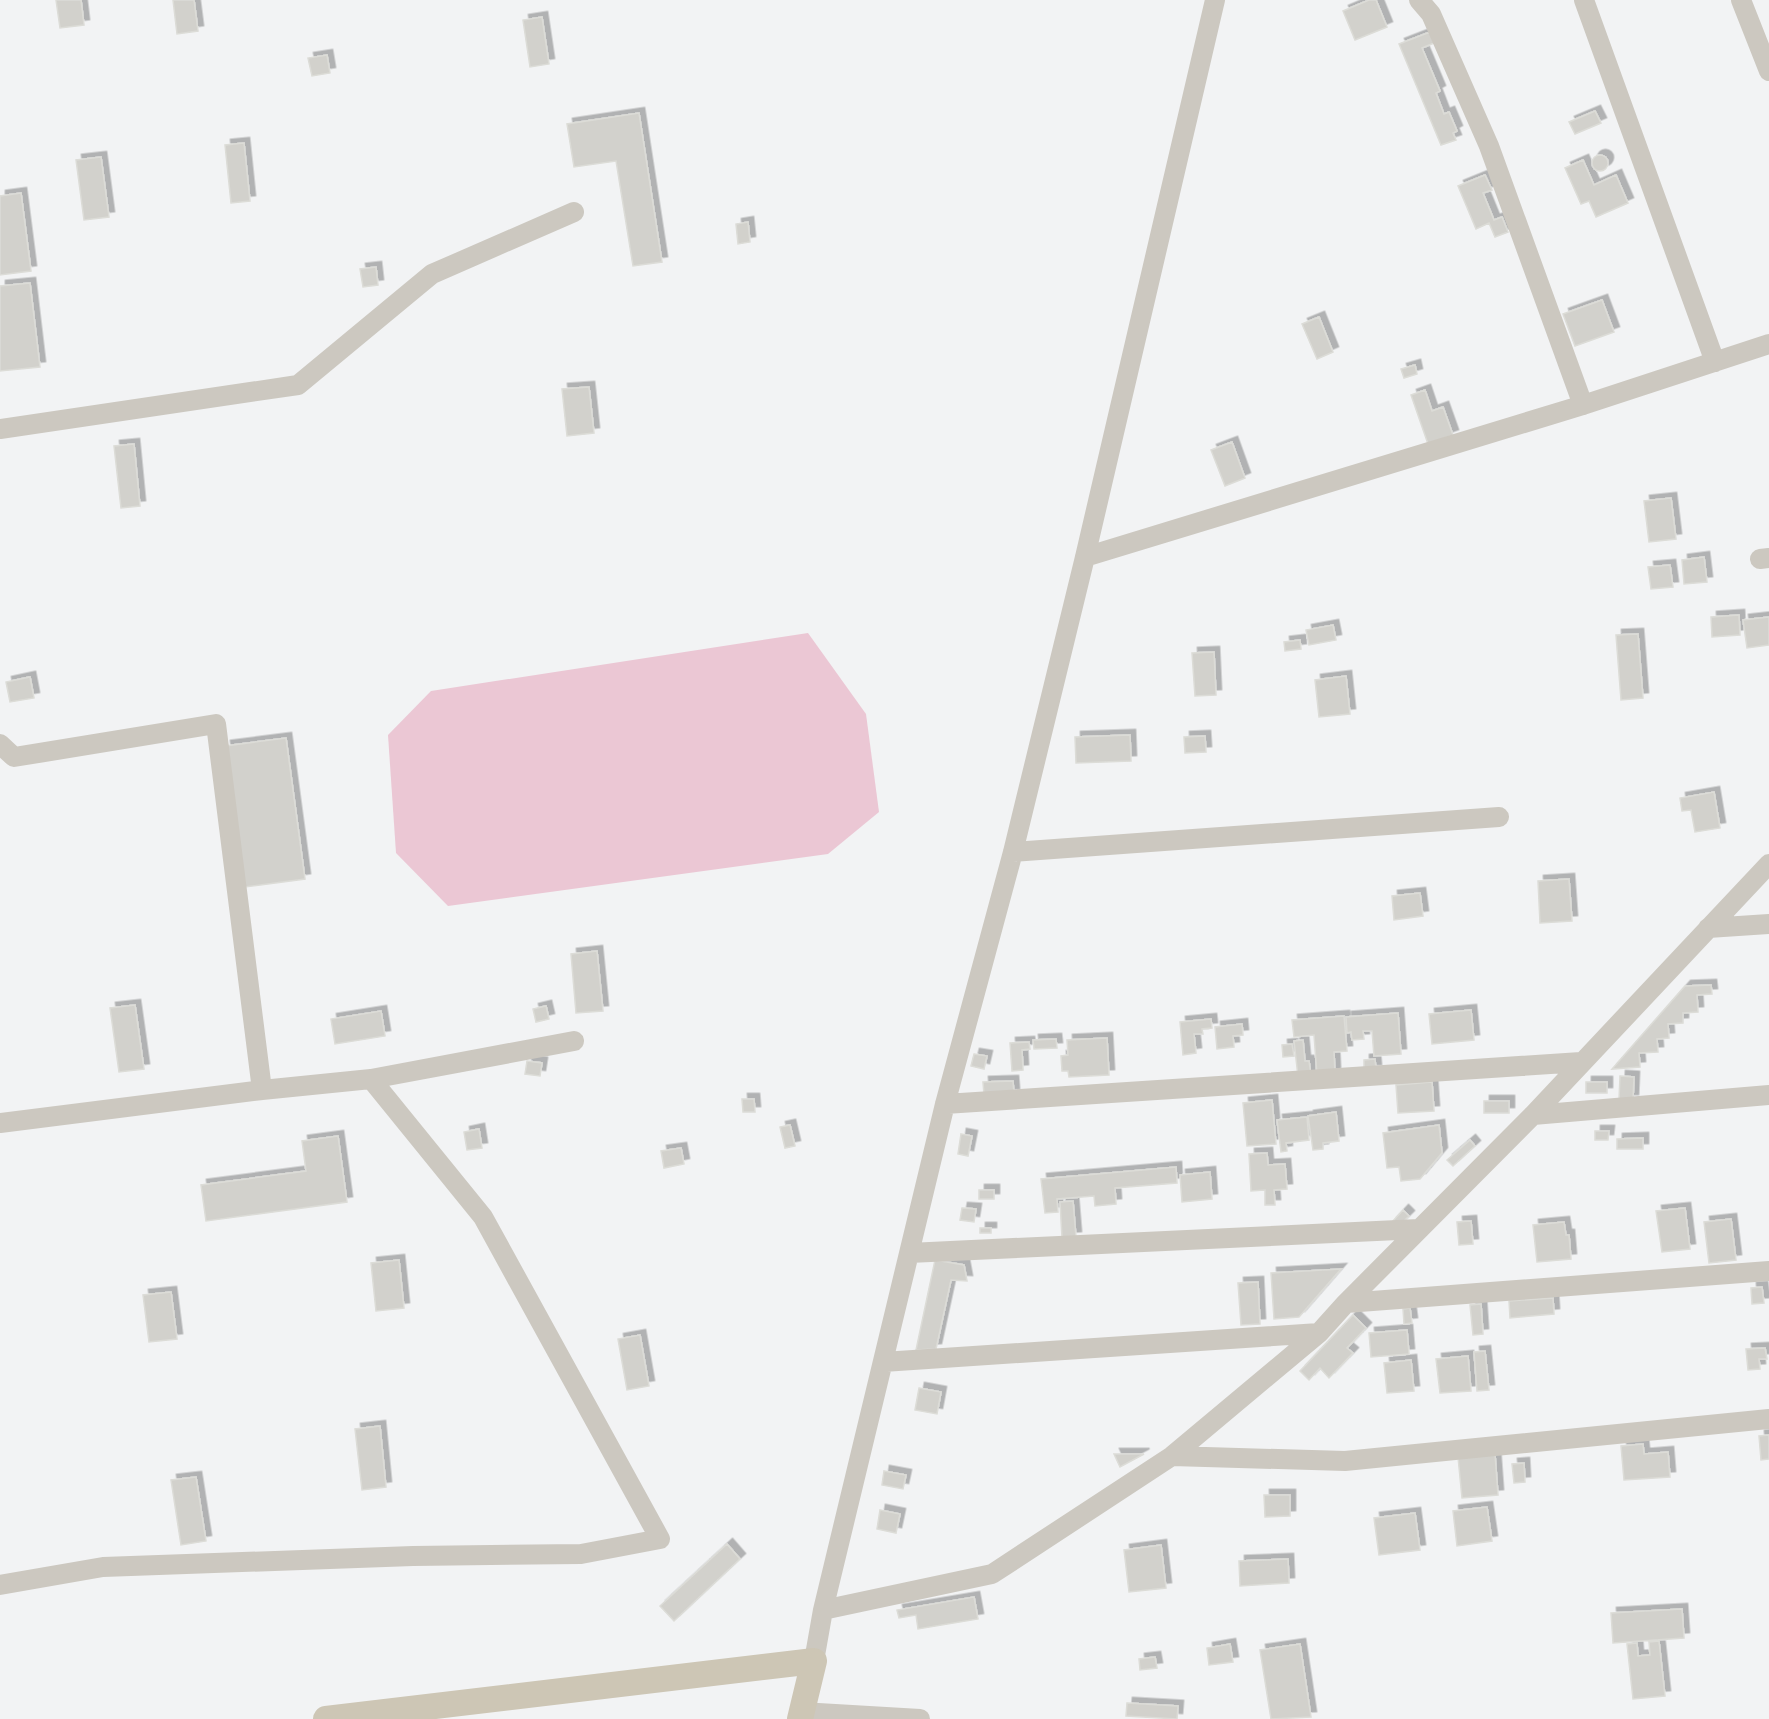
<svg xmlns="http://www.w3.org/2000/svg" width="1769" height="1719" font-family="'Golos Text',sans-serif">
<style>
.green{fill:#ebc7d4}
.building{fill:#d2d1cc;stroke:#dcdcd7;stroke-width:1.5;filter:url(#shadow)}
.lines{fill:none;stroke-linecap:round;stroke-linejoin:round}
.minor{stroke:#ccc8c0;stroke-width:20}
.major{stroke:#cdc6b5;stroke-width:26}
</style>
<defs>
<filter id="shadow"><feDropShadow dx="5.5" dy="-5.5" stdDeviation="0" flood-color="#0004"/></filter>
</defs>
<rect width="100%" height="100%" fill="#f2f3f4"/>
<path class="green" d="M808,633L866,714L879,812L828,854L448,906L396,853L388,735L431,691Z"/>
<path class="building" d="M56,0H81L84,25L60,28Z
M173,0H194L198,31L177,34Z
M1369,0H1376L1387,27L1355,40L1343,11Z
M542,17L549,64L530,67L523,20Z
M1430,32L1434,43L1422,48L1440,91L1436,93L1444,114L1449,112L1457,131L1453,133L1456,140L1441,145L1399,44Z
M327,55L330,73L312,76L308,58Z
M1595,111L1601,123L1575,134L1569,122Z
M639,113L662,262L633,266L616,161L574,167L567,124Z
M244,143L250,201L231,203L225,145Z
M1592 163a8 8 0 1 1 16 0a8 8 0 1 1-16 0Z
M101,157L109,217L84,220L76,160Z
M1583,160L1594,185L1616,175L1628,203L1596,217L1589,201L1581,204L1565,168Z
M1485,175L1492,190L1483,193L1494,220L1502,217L1508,232L1495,237L1489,223L1476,229L1458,186Z
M21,193L31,271L0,275V196Z
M748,222L750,242L738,244L736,224Z
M376,267L378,285L363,287L360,269Z
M30,283L40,367L0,371V286Z
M1602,300L1614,332L1575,346L1563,314Z
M1319,317L1333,352L1317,359L1302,324Z
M1415,365L1417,374L1404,378L1401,369Z
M589,387L594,433L567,436L562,389Z
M1425,390L1432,411L1443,407L1453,435L1428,444L1411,395Z
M1232,442L1245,478L1225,486L1211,450Z
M134,444L140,506L121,508L114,446Z
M1671,498L1676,539L1649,542L1644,501Z
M1704,557L1707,582L1684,584L1682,560Z
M1670,565L1673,587L1651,589L1648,567Z
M1739,615L1740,635L1712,637L1711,617Z
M1769,617V645L1747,648L1743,620Z
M1333,625L1336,640L1309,645L1306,630Z
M1638,634L1643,698L1621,700L1616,635Z
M1300,640L1301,649L1285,651L1284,642Z
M1214,652L1216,695L1195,696L1192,653Z
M1346,676L1350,714L1319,717L1315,680Z
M30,677L34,698L10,702L6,682Z
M1130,735L1131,761L1076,763L1075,737Z
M1205,736L1206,752L1185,753L1184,737Z
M286,738L305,879L245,887L225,746Z
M1714,792L1720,828L1695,832L1691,810L1682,811L1680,798Z
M1569,879L1572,921L1540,923L1538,881Z
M1420,893L1423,916L1394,920L1392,896Z
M597,951L603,1011L576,1013L571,954Z
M1711,985L1712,994L1697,995L1698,1012L1683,1013V1023L1668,1024L1669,1038L1657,1039L1658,1052L1639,1053L1640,1067L1612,1069L1685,986Z
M135,1005L144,1069L119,1072L110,1008Z
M546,1006L549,1019L536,1022L533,1009Z
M1471,1010L1474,1040L1432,1044L1429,1014Z
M381,1011L385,1036L335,1044L331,1019Z
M1398,1013L1401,1054L1374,1056L1372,1031H1363L1364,1039L1352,1040L1351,1032L1347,1033L1346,1017Z
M1344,1016L1347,1051L1334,1052L1335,1073L1317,1075L1314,1035L1294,1037L1292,1020Z
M1211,1019L1212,1028L1202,1029L1203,1034H1194L1196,1053L1183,1055L1180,1022Z
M1242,1024L1243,1035L1233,1036L1234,1047L1217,1049L1215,1027Z
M1107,1038L1109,1075L1069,1077L1068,1071H1062L1061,1056L1068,1055L1067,1040Z
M1056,1039L1057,1048L1034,1049L1033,1040Z
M1303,1040L1305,1061H1309L1311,1075L1298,1077L1294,1041Z
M1029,1042L1030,1049L1022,1050L1023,1070L1012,1071L1010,1043Z
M1292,1044L1294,1056L1283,1057L1282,1045Z
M974,1054L987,1056L984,1069L971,1066Z
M1375,1059L1376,1070H1364V1060Z
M527,1061L542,1063L540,1076L525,1074Z
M1620,1076L1634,1077L1633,1100H1619Z
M1013,1081L1014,1094L984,1095L983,1082Z
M1432,1082L1434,1111L1398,1113L1396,1085Z
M1586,1082H1607V1093H1586Z
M742,1099H754L755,1112H743Z
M1272,1100L1276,1144L1247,1146L1243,1103Z
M1484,1101H1509V1113H1484Z
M1336,1112L1339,1141L1323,1143V1149L1313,1150L1308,1116Z
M1307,1117L1309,1140L1286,1143L1287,1151L1281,1152L1277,1120Z
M790,1125L795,1146L785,1148L780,1127Z
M1439,1125L1442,1153L1420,1179L1401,1181L1399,1167L1387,1168L1383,1133Z
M479,1129L482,1148L467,1150L464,1132Z
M1595,1131H1609L1608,1140H1595Z
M961,1134L972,1136L968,1156L958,1154Z
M338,1136L347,1202L206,1221L201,1185L306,1171L302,1141Z
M1643,1138V1149H1617V1139Z
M1470,1140L1475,1146L1453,1166L1447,1160Z
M681,1148L684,1164L664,1168L661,1151Z
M1267,1153L1268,1165L1285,1164L1287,1189L1274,1190L1275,1205H1265V1190L1251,1191L1249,1154Z
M1176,1167L1177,1183L1115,1188L1116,1204L1095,1206L1094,1196L1057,1199L1058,1212L1045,1213L1041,1179Z
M1210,1172L1212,1199L1182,1202L1180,1175Z
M979,1190H994V1199H979Z
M1073,1201L1076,1237L1062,1238L1060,1202Z
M962,1208L976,1209L974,1222L960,1220Z
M1685,1208L1690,1249L1662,1252L1656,1211Z
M1403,1210L1409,1216L1396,1229L1391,1223Z
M1731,1219L1736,1260L1709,1263L1704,1222Z
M1471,1221L1473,1244L1459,1245L1457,1222Z
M1564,1222L1566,1235H1569L1571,1259L1537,1262L1533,1225Z
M980,1228H991V1233H980Z
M399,1260L404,1308L376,1311L371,1263Z
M935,1260L964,1265L967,1281L951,1280L936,1349L916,1350Z
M1341,1269L1299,1317L1274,1319L1271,1273Z
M1258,1282L1260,1324L1241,1325L1238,1283Z
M1762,1287L1764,1303L1752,1304L1751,1288Z
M171,1292L177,1339L149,1342L143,1295Z
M1553,1298L1554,1314L1510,1318L1509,1301Z
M1481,1304L1483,1334L1473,1335L1470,1305Z
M1410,1308L1412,1323L1404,1324L1403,1309Z
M1353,1315L1366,1328L1347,1348L1353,1353L1329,1378L1320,1368L1309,1380L1300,1371Z
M1407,1330L1409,1354L1371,1357L1369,1333Z
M640,1335L649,1386L627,1390L618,1339Z
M1765,1348L1767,1359H1759L1760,1369L1748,1370L1746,1349Z
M1485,1351L1489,1390L1477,1391L1474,1352Z
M1468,1356L1471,1391L1440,1393L1436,1359Z
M1411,1360L1414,1391L1387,1393L1384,1363Z
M919,1388L941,1392L937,1414L915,1410Z
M380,1426L386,1487L362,1490L355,1429Z
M1769,1435V1459L1761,1460L1759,1436Z
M1643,1444L1644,1454L1668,1452L1670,1477L1624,1480L1621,1446Z
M1114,1454H1144L1120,1467Z
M1495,1454L1498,1495L1462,1498L1458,1457Z
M1524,1463L1525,1482L1514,1483L1512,1464Z
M884,1471L906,1475L903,1489L882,1485Z
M196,1477L206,1541L181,1545L171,1480Z
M1264,1495H1290V1516L1265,1517Z
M1487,1507L1492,1541L1457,1546L1453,1511Z
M880,1510L900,1514L896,1533L877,1529Z
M1415,1513L1420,1550L1379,1555L1374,1518Z
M727,1544L740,1559L674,1621L660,1606Z
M1161,1545L1166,1588L1129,1592L1124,1550Z
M1288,1559L1289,1583L1240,1586L1239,1561Z
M974,1597L978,1619L918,1629L916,1615L899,1618L897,1610Z
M1682,1609L1684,1638L1613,1643L1611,1613Z
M1659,1641L1665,1696L1633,1699L1627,1644L1637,1643L1638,1656L1650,1655L1649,1642Z
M1230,1644L1233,1662L1209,1665L1207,1648Z
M1300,1644L1311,1717L1271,1719L1260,1650Z
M1155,1657L1157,1668L1140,1670L1139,1659Z
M1127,1703L1178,1706L1177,1719L1126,1716Z"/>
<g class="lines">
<path class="minor" d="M1419,0L1431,14L1489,146L1583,405
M1584,0L1715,362
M1741,0L1769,71
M0,429L298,385L432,274L574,212
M1085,557L1583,405L1769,344
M1760,559L1769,558
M0,744L14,757L216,724L262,1090
M1013,852L1499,817
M1708,928L1769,924
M945,1104L1581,1062
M1533,1115L1769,1095
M0,1123L262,1090L371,1079L574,1041
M909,1253L1419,1229
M1346,1303L1769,1271
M883,1362L1319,1333
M1172,1456L1345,1461L1769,1419
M0,1585L103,1567L413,1556L581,1554L660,1539L483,1217L371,1079
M823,1610L992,1574L1172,1456L1319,1333L1346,1303L1533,1115L1769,864
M814,1661L823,1610L945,1104L1013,852L1085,557L1215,0
M801,1712L920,1719"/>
<path class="major" d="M326,1719L814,1661L800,1719"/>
</g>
</svg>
